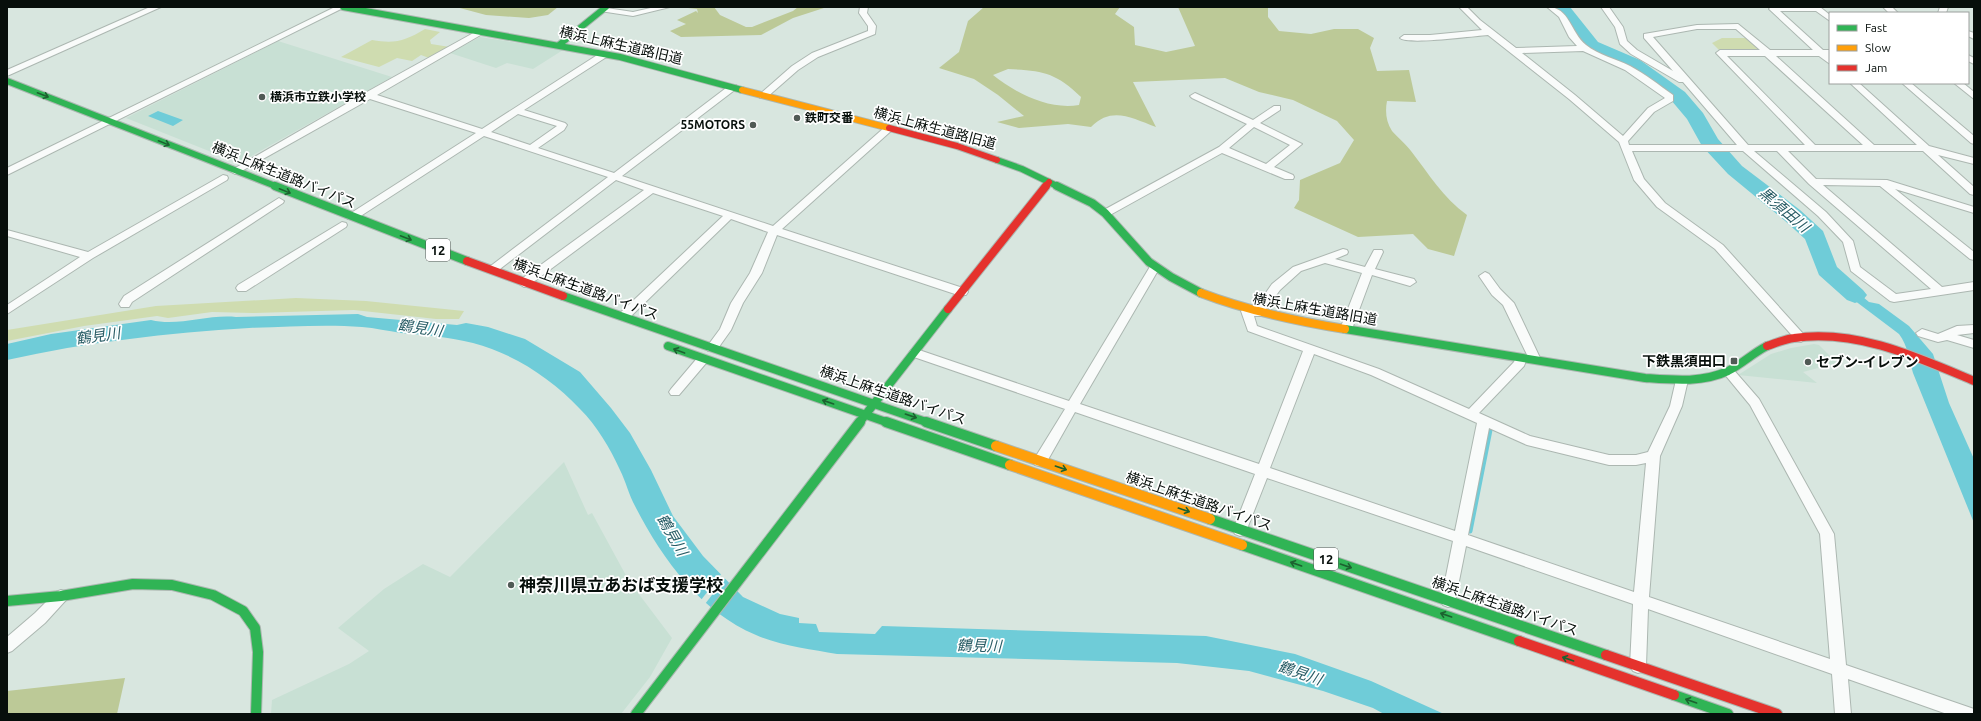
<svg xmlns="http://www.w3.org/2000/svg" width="1981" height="721" font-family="Ubuntu,'Noto Sans JP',sans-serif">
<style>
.built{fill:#c8e0d4}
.green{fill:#cfdcb0}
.forest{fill:#bcc997;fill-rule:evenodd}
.water{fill:#6fccd8}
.pier{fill:#d8e6df}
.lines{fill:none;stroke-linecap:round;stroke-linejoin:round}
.stream{stroke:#6fccd8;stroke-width:5}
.river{fill:#6fccd8;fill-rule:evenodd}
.street-casing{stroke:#acb7b1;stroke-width:2}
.fast-far2-casing{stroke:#acb7b1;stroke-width:8}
.fast-far1-casing{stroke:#acb7b1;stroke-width:10}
.fast-casing{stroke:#acb7b1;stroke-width:12}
.slow-far2-casing{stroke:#acb7b1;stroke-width:8}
.slow-far1-casing{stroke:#acb7b1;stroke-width:10}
.slow-casing{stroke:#acb7b1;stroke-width:12}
.jam-far2-casing{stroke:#acb7b1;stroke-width:8}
.jam-far1-casing{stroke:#acb7b1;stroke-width:10}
.jam-casing{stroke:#acb7b1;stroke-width:12}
.street{fill:#f9fbfa;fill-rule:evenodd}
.fast-far2{stroke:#30b455;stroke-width:6}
.fast-far1{stroke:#30b455;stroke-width:8}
.fast{stroke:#30b455;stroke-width:10}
.slow-far2{stroke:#ff9f0a;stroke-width:6}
.slow-far1{stroke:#ff9f0a;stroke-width:8}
.slow{stroke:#ff9f0a;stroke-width:10}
.jam-far2{stroke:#e5322d;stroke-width:6}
.jam-far1{stroke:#e5322d;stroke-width:8}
.jam{stroke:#e5322d;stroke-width:10}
.oneway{stroke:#1c6230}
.poi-dot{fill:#505a55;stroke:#fff;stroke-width:1.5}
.labels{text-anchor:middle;stroke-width:3.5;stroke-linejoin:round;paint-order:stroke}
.far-poi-label{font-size:12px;font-weight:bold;fill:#070f0b;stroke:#fff;text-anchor:start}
.shield{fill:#fff;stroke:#515754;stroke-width:1}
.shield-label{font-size:13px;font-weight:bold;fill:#070f0b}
.street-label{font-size:14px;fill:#070f0b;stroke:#fff}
.poi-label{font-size:14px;font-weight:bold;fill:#070f0b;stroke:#fff;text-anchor:end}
.water-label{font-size:15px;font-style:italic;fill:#285c65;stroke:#fff}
.near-poi-label{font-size:17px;font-weight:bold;fill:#070f0b;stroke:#fff;text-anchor:start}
</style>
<rect width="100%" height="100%" fill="#d8e6df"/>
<path class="built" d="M480,37L563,50L533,69L507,63L496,68L450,53Z
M278,41L392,77L239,163L126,118Z
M1814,344L1819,345L1837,363L1803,372L1817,383L1738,375L1771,354L1791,348Z
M564,462L588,515L592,513L629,581L672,638L650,677L621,714H271L272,700L349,664L369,651L338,628L384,589L423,564L450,577Z"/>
<path class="green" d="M425,29L440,32L430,40L431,44L450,47L429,58L421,55L412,61L397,58L379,67L341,57L372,40C395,44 405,41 425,29Z
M1722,38H1750L1761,49L1720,51L1712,43Z
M296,298L366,301L464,311L459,319H436L354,310L253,313L212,312L168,318L157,316L84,326L7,341V330L156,306Z"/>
<path class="forest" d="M456,7H558L548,15L529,18L486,15Z
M679,7H714L720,15L746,27H752L793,11L798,7H827L793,18L761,35L681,37L670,31L686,24L677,20L696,11L698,13L697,9Z
M984,7H1120L1115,14L1134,27L1135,45L1166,52L1195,46L1178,7H1268V17L1279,31L1311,34L1334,29H1358L1374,38L1370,48L1377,71L1409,70L1416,102L1387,101C1385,111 1386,122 1392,131C1398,138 1406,144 1411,151C1429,174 1443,198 1467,215L1454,256L1428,249L1413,234L1358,237L1294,208L1299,200L1300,180L1340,163L1354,140L1337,121L1293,100L1259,92L1225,78L1133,82L1156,127C1131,118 1112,106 1091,127L1068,124L1019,128L997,122L1024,116L998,95L974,79L939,68L959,52L968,21ZM1008,69C1043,71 1055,72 1081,97L1079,105C1049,110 1017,94 993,75Z
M125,678L117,714H7V691Z"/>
<path class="water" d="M158,111L183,120L173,126L148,116Z
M1824,273H1834L1869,302L1879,304L1909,326L1933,354L1949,403L1974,459V523L1913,373C1909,359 1908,346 1899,334L1842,291Z
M358,314L367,317L457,325L466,323L488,327L525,339L580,372L611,408L630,433L651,470L673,516L703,556L743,597L780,614L799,618V623L816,624L819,632L875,634L882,626L1206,636L1295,654L1371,681L1444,714H1384L1373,708L1323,691L1249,671L1177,663L837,654C811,649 781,646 756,635C701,612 662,559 635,506C629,495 626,482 620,470C610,448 597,426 580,409C551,378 514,354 473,343C449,337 425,335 401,333C388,331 375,328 362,327C325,324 286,327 249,328C168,333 87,342 7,360V344L51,334L151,320C178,327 208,314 236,317Z"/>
<path class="pier" d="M722,573L726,577L705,604L701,600Z"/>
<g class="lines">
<path class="stream" d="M1470,531L1490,430"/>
<path class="river" d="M1553,7H1570L1598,42L1640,60L1685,92L1703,113L1718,139L1742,166L1800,210L1823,231L1837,267L1863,290L1867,295L1863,300L1855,303L1847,300L1819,275L1805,239L1784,220L1728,174L1702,146L1687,119L1671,100L1628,68L1586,50Z"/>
<g class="street-casing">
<path id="street" d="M150,7H161L7,76V70Z
M335,7H345L7,175V168Z
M600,7L633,12L655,7H670L633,16L600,11Z
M860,7H868L867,13L876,26L875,34L818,57L798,70L766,98H760V94L792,66L812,53L868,31V26L859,13Z
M1459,7H1467L1480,20L1516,48L1577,46L1569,37L1559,17L1547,7C1570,7 1570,32 1586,45C1598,55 1617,59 1630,66C1645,74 1659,85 1673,95V101L1654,112L1628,141L1629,145H1737L1683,82H1679L1631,54L1620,44L1615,27L1601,7H1609L1623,27L1627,41L1637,50L1673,71L1644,38V34L1697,25L1738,24L1770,50H1813L1769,9L1771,7H1820L1830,15V21L1816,11H1780L1823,50H1830V64L1819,56H1776L1874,145H1917L1850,83H1859L1929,146L1974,158V164L1938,155L1974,187V195L1970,194L1923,151H1788L1816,179L1887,180L1974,207V213L1895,189L1974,252V260L1970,259L1880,186L1823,185L1942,287L1974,282V290L1894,302L1890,301L1851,271L1843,242L1818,216L1743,151H1632L1644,179L1665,203L1723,245L1807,338L1801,342L1797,341L1715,249L1657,207L1634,180L1619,142L1569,99L1488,35C1473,36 1408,45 1400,38L1404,35H1430L1482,30ZM1697,29H1736L1760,50H1720L1716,53L1805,145H1748L1653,37ZM1583,51L1625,70L1665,98L1648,108L1623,136L1575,95L1522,53ZM1727,56H1765L1863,145H1815ZM1754,151H1777L1809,184L1931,289L1896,294L1860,267L1853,241L1826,212Z
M1883,7H1892L1898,13H1889Z
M1940,7H1948L1946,13H1938Z
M477,31H483L484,33L377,95L482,129L602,52H608V56L524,110L565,123L567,125L564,130L538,148L614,173L730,85H736V89L622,176L773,226L885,127H891V131L782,229L966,289L968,292L966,295H958L777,235L762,273L743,303L731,330L716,351H708L706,348L720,329L731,303L750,273L768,232L731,219L627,320L623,321L617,317L619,314L723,216L653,193L528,286L524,287L518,283L520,280L644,190L616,180L496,272H488L487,270L488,268L608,177L484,136L356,219H348L347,217L348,215L476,133L370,99L238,173L235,174L230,171L365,93ZM518,114L557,126L530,145L491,132Z
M1968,31L1974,33V39L1968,36Z
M1968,55L1974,58V64L1968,61Z
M1902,83H1911L1974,136V144L1971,143Z
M1954,83H1963L1974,92V99Z
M1195,93L1253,120L1274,106H1280V110L1260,123L1302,144L1274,167L1293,175L1294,177L1293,179H1285L1222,153L1110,215H1102L1101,213L1102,211L1219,147L1247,124L1192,98L1190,96ZM1254,127L1290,145L1266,164L1229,148Z
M223,175L227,176L228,178L227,180L93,258L7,314V305L80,257L7,236V230L88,252Z
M279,198L284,201L283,203L132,302L129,307H121L119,304L124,296Z
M342,222L346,223L347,225L346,227L246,291H238L236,288L238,285Z
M1343,249L1347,250L1348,252L1347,254L1335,259L1365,267L1374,250H1382L1383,252L1375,269L1414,279L1416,282L1410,286L1372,275L1352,329L1346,333L1340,329L1362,273L1325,263L1301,271L1280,290L1261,316H1254L1257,326L1379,369L1469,409L1514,362L1517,355H1525L1527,358L1524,366L1479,413L1530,436L1609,455H1636L1648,452L1670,406L1676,380L1678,377H1686L1688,380L1682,406L1660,456L1649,597L1830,659L1820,534L1750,405L1722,371L1724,368H1732L1759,399L1834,534L1846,665L1974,709V714H1947L1848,679L1851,714H1835L1832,674L1648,609L1646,666L1643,671L1638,673L1633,671L1630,666L1633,604L1466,546L1455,601L1453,605L1448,607L1443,605L1441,601L1453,541L1267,478L1245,534L1240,536L1235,534L1233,530L1255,474L1075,412L1045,465L1040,466L1035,465L1033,461L1065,409L911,356L909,353L911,350H919L1069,401L1151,265H1159L1160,267L1080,404L1259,464L1303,351L1248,331L1241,311L1247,307L1253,311L1272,284L1293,267ZM1314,354L1371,375L1477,423L1455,531L1270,468ZM1489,428L1527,445L1609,465H1636L1646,463L1634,592L1468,535Z
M1485,272L1489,274L1500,289L1514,303L1541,360L1539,363H1531L1503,305L1492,295L1479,276Z
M1974,325V333L1957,335L1974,340V348L1947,340L1938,342L1918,336L1916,333L1922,329L1938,334L1957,326Z
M703,355L707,356L709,359L707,362L679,395H671L669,392L671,389L699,356Z
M61,590L66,592L68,596L66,600L45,623L12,651L7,653V637L35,613L56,592Z"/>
</g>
<g class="fast-far2-casing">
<path id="fast-far2" d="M343,7L620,57L742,90
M559,45L606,7
M7,81L278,187
M997,160L1022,169L1059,187"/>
</g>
<g class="fast-far1-casing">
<path id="fast-far1" d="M275,186L467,261
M1057,186L1092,203L1105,213L1149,262L1171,277L1201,293
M563,296L929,423
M1345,329L1645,378C1673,380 1702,383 1728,371C1742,364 1753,353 1767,346
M668,346L889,423
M859,423L948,309"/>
</g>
<g class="fast-casing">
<path id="fast" d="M886,422L1010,465
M926,422L996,446
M1210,519L1606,655
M1242,545L1519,641
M7,601L61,596L133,584L172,585L213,595L243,611L255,628L258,652L256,714
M1674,695L1728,714
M636,714L860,422"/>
</g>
<g class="slow-far2-casing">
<path id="slow-far2" d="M742,90L889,128"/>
</g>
<g class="slow-far1-casing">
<path id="slow-far1" d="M1201,293C1248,311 1296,321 1345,329"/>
</g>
<g class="slow-casing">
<path id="slow" d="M996,446L1210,519
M1010,465L1242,545"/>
</g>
<g class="jam-far2-casing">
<path id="jam-far2" d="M889,128L957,146L997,160
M1045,187L1049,182"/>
</g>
<g class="jam-far1-casing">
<path id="jam-far1" d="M467,261L563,296
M948,309L1046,186
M1767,346C1776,343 1785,339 1794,338C1857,329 1917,357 1974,381"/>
</g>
<g class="jam-casing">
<path id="jam" d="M1519,641L1674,695
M1606,655L1777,714"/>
</g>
<use href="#street" class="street"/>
<use href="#fast-far2" class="fast-far2"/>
<use href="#fast-far1" class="fast-far1"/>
<use href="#fast" class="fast"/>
<use href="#slow-far2" class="slow-far2"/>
<use href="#slow-far1" class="slow-far1"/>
<use href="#slow" class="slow"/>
<use href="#jam-far2" class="jam-far2"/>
<use href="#jam-far1" class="jam-far1"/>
<use href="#jam" class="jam"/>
</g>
<defs><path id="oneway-shaft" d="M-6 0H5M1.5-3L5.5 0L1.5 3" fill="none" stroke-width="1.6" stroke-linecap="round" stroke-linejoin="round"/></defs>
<g class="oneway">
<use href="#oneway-shaft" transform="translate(43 95) rotate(21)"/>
<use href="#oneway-shaft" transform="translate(164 143) rotate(22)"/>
<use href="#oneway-shaft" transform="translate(285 191) rotate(22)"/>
<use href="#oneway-shaft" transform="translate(406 238) rotate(21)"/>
<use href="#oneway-shaft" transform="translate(679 351) rotate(-160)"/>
<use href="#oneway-shaft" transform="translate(828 402) rotate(-161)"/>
<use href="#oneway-shaft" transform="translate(911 416) rotate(19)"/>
<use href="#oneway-shaft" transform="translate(1061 468) rotate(19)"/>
<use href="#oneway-shaft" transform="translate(1184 510) rotate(19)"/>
<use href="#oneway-shaft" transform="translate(1296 564) rotate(-161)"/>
<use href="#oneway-shaft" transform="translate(1346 566) rotate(19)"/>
<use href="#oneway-shaft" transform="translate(1446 615) rotate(-161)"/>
<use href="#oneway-shaft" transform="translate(1568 659) rotate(-161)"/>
<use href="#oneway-shaft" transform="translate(1691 701) rotate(-161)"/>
</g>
<g class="poi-dot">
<circle cx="262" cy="97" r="4"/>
<circle cx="797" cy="118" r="4"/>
<circle cx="753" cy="125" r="4"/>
<rect x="1730" y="357" width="8" height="8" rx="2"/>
<circle cx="1808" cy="362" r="4"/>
<circle cx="511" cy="585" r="4"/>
</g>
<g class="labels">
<g class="far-poi-label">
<text x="270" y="101">横浜市立鉄小学校</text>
<text x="805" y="122">鉄町交番</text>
<text x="745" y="129" text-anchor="end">55MOTORS</text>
</g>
<g class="shield">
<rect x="426" y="239" width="24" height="22" rx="3"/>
<rect x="1314" y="548" width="24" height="22" rx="3"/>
</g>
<g class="shield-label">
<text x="438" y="255">12</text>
<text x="1326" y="564">12</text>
</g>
<g class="street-label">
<text transform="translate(621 45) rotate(13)" y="5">横浜上麻生道路旧道</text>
<text transform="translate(935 128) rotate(15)" y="5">横浜上麻生道路旧道</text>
<text transform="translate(284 175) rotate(22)" y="5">横浜上麻生道路バイパス</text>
<text transform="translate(586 289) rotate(20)" y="5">横浜上麻生道路バイパス</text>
<text transform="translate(1315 309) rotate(10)" y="5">横浜上麻生道路旧道</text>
<text transform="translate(893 395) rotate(19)" y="5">横浜上麻生道路バイパス</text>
<text transform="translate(1199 501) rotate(19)" y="5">横浜上麻生道路バイパス</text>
<text transform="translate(1505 606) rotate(19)" y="5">横浜上麻生道路バイパス</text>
</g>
<g class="poi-label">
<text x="1726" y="366">下鉄黒須田口</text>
<text x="1816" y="367" text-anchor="start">セブン-イレブン</text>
</g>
<g class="water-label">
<text transform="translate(1784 210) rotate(40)" y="5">黒須田川</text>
<text transform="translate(420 328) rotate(9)" y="5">鶴見川</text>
<text transform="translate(98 336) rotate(-8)" y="5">鶴見川</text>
<text transform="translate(672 535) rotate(60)" y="5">鶴見川</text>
<text transform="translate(979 646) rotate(1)" y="5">鶴見川</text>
<text transform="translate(1300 673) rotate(19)" y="5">鶴見川</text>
</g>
<g class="near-poi-label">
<text x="519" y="591">神奈川県立あおば支援学校</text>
</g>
</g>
<rect width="1981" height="721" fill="none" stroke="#070f0b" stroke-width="16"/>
<rect x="1829" y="12" width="140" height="72" fill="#ffffff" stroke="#9c9f9d"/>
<rect x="1837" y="25" width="20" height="6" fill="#30b455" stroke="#9c9f9d"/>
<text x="1865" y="32" font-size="12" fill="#070f0b">Fast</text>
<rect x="1837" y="45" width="20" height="6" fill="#ff9f0a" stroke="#9c9f9d"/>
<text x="1865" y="52" font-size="12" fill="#070f0b">Slow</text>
<rect x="1837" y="65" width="20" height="6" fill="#e5322d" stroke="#9c9f9d"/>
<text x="1865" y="72" font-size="12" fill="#070f0b">Jam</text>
</svg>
